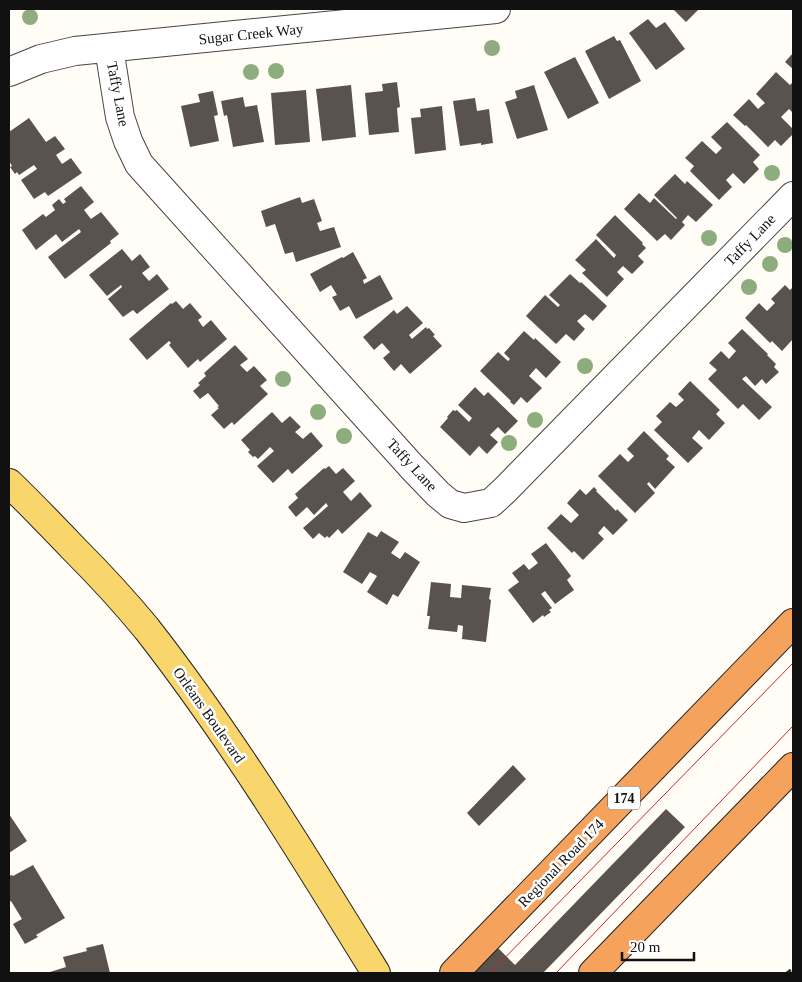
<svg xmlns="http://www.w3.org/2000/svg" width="802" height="982" font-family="'Times New Roman',serif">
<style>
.building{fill:#5a524d}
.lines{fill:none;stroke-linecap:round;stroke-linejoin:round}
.minor-casing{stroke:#444;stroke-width:30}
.major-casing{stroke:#222;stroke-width:30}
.highway-casing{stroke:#222;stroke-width:30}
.path{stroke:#333;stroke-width:3;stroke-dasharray:5 2.5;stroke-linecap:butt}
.minor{stroke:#fff;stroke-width:28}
.major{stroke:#f9d66b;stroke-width:28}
.highway{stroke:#f5a25d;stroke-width:28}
.tram{stroke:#c4262e;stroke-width:1}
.tree{fill:#8dad7f}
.labels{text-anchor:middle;stroke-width:5;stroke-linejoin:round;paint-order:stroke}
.shield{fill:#fff;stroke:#585858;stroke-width:1}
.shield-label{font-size:14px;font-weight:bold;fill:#111}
.street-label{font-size:15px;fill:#111;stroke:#fff}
</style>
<rect width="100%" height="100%" fill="#fffdf5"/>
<path class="building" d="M673,9H699L686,22Z
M648,19L656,28L665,22L685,49L656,70L629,33Z
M614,36L617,41L620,40L641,81L609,99L585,51Z
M793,53V69L785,62Z
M575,57L599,103L568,119L544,72Z
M776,72L790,85L792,83L793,84V113L789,109L781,117L793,129V134L781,146L775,140L768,147L746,125L745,126L733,115L749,99L758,109L765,103L756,94Z
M397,82L400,107L397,108L399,132L369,135L365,93L383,91L382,84Z
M351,85L356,137L322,141L316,89Z
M534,85L548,130L517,139L505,102L517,98L515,91Z
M306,90L310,142L275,145L271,93Z
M213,91L218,115L214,116L219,141L190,147L181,106L200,102L198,94Z
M243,97L245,107L257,105L264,142L233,147L227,115L224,116L221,101Z
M475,98L477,111L489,109L493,143L481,145V143L460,146L453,101Z
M442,106L446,150L415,154L411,118L421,117L420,109Z
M29,118L46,142L55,136L65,149L56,155L62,164L71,158L82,173L48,196L45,192L34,199L21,180L37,169L34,165L19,175L17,172L15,174L10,167L12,166L9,161V132Z
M727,122L760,155L753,162L759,169L744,184L733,173L726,180L732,187L719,200L690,171L694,166L685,158L702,141L716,154L722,148L711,137Z
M675,174L685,184L687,181L713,205L696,222L688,215L682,222L685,225L671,240L665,234L657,241L624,209L639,193L650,203L654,198L676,219L677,218L654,195Z
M81,186L94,202L84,210L91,219L101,212L119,234L110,241L111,243L65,279L48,257L81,232L79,229L62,242L56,234L36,250L22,230L43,214L46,217L55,210L52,205L59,199L63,204L66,202L64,199Z
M300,197L302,203L314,199L322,221L317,223L320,231L334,227L341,247L296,262L293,252L285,254L275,224L266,227L261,211Z
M615,215L643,243L642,244L646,248L638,256L644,262L632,274L623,266L617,272L624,279L607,297L582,273L586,270L575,260L596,239L614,258L616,255L596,235Z
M122,249L132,261L140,254L150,267L142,273L149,281L157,274L169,289L137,314L133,310L123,317L108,299L122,287L121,285L107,296L89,275Z
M353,252L367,278L363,280L364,284L380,275L393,299L356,319L349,306L340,311L332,297L337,295L331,285L320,292L310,274L342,257L343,258Z
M570,274L580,283L581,282L607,306L593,321L585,314L577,321L585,329L574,341L566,334L556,344L526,316L545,295L558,307L560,305L549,295Z
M785,285L790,290L793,287V339L782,351L772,341L770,343L745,318L759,303L767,311L775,303L771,299Z
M176,301L183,309L190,303L202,317L198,320L203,327L211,320L227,339L200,362L198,359L188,368L169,345L171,343L169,341L147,360L129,339L171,303L172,304Z
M407,306L423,323L409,335L412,339L426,327L427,329L429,328L435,335L433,336L442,346L410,374L401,364L394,371L383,358L390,352L382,343L374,350L363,337L394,310L397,314Z
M742,329L768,354L767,355L776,364L774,367L779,372L766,384L762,379L755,386L746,376L742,379L772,407L759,420L743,404L738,409L708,379L717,370L709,363L721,351L729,359L736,351L728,343Z
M524,331L534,340L535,338L561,362L546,378L536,368L529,376L542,388L527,403L521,397L514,405L510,402L511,401L480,371L498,352L508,361L510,359L504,353Z
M235,345L248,359L240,365L247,372L254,366L267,380L260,386L268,394L234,425L232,422L224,429L211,415L219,408L217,407L219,406L208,393L200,399L193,391L200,385L198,383L206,376L204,373Z
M690,381L720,410L716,414L725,423L709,440L699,430L692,438L703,448L688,463L654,430L662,422L656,416L670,402L676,407L684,400L678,394Z
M475,387L484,396L488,392L518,421L505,434L498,427L490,435L498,442L487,454L479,446L470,456L440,427L448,418L447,417L453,410L455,411L457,410L469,422L472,418L458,405Z
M272,412L282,423L290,416L301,427L295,432L303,439L311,432L323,446L292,474L288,469L273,483L257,466L274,451L270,447L258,459L255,456L253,457L248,452L250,450L241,440Z
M644,431L669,456L666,459L675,467L655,489L649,482L647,484L655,493L635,513L598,476L620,454L628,462L634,456L627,449Z
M329,466L336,474L343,468L355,481L343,492L351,501L360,492L372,506L342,534L338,529L329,538L327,536L325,538L319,533L313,539L303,528L328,506L326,503L314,515L307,507L296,517L288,507L298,498L295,494L324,468L325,469Z
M594,487L597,490L596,491L616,511L617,509L628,520L613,535L604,526L598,533L604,539L583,560L574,551L572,553L547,528L561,514L571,523L579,515L567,503L580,489L586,495Z
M381,531L399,542L391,553L400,559L405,552L420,562L398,597L393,594L387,605L367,592L377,576L370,572L362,584L343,572L368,532L377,537Z
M546,543L571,576L567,580L574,590L555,604L545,591L541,594L552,608L549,610L551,612L544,617L543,615L533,623L508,590L519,582L512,573L524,564L529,570L538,563L531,554Z
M431,582L451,584L450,597L461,598L462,585L491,588L489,599L491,600L486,642L462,639L463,626L458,625L457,632L428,629L430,616H427Z
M513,765L526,779L479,826L467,813Z
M666,809L685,827L543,973H464L493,943L515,965Z
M9,814L27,841L9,853Z
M33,865L65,918L36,935L38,937L25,944L13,924L22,919L11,901L9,902V876L12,875L13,876Z
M103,944L110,973H47L66,967L63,957L87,951L86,948Z"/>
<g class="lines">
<g class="minor-casing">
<path id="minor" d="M109,48L120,117L128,141L139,164L412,467L438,494L450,504L464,508L491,503L505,490L793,196
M9,72L41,59L75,51L496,9"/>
</g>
<g class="major-casing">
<path id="major" d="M9,483C31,504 52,526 73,548C99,574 124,601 147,629C232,738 304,856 376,973"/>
</g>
<g class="highway-casing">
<path id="highway" d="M454,973L793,623
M593,973L793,767"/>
</g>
<path class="path" d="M787,973L793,968"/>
<use href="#minor" class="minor"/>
<use href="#major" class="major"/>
<use href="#highway" class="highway"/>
<path class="tram" d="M490,973L793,663
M556,973L793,726"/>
</g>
<g class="tree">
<circle cx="30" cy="17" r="8"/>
<circle cx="492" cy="48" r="8"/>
<circle cx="276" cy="71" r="8"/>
<circle cx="251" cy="72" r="8"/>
<circle cx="772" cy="173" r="8"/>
<circle cx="709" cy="238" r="8"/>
<circle cx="785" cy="245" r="8"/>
<circle cx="770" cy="264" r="8"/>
<circle cx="749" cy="287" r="8"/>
<circle cx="585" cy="366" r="8"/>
<circle cx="283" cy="379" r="8"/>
<circle cx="318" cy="412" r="8"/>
<circle cx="535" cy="420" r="8"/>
<circle cx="344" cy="436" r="8"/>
<circle cx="509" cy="443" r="8"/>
</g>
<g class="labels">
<rect class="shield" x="608" y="786.5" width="32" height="23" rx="4"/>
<g class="shield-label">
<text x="624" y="803">174</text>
</g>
<g class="street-label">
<text transform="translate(251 34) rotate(-6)" y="5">Sugar Creek Way</text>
<text transform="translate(118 94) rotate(79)" y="5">Taffy Lane</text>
<text transform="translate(750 240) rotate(-46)" y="5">Taffy Lane</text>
<text transform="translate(412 465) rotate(47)" y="5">Taffy Lane</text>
<text transform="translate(209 715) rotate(55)" y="5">Orléans Boulevard</text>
<text transform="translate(561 863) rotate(-46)" y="5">Regional Road 174</text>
</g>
</g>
<rect width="802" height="982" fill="none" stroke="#111111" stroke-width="20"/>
<path d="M622 952v8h72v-8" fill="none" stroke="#111111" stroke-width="2.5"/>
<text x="630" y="952" font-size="15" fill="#111111" stroke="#ffffff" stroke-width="4" paint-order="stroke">20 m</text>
</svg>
